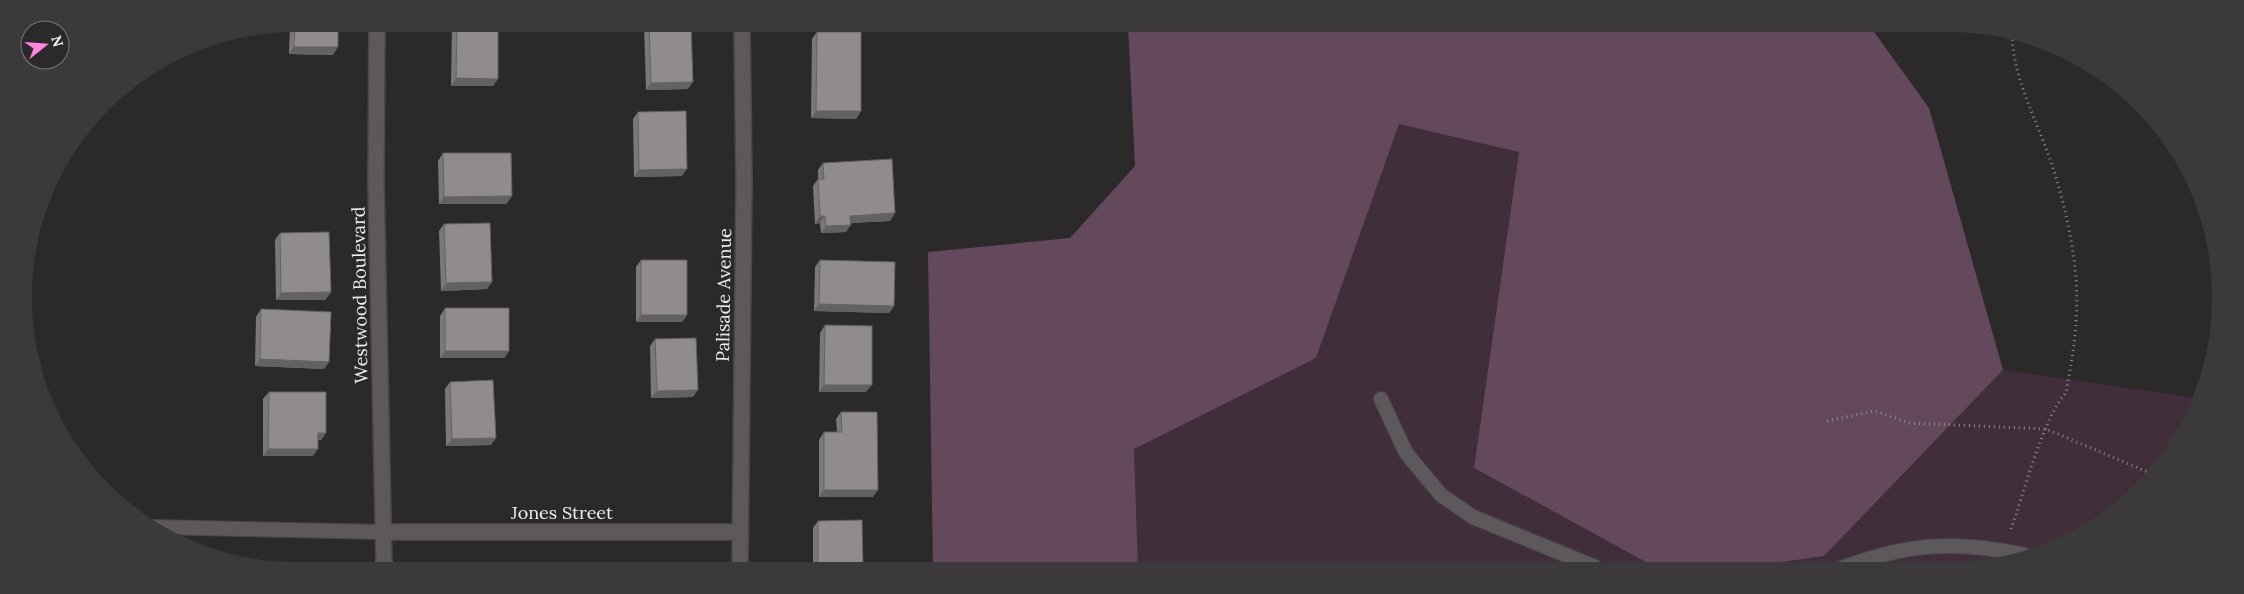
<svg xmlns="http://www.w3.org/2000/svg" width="2244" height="594" font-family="Lora,serif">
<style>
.green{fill:#402e3b}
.forest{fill:#64495c}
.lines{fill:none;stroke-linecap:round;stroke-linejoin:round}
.service-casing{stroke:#4a4649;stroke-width:16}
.minor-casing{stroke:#4a4649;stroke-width:18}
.path{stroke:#908d8f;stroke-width:3;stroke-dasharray:1 4;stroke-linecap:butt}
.service{stroke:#5c585b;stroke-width:14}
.minor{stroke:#5c585b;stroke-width:15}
.wall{fill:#7b787a}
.shaded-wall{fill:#646163}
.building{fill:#8f8b8e;stroke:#646163}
.labels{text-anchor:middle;stroke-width:5;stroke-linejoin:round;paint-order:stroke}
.street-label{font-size:18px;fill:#f0edef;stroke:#2c292b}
</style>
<rect width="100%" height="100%" fill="#2c292b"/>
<path class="green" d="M1399,124L1519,151L1474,468L1655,567H1138L1134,449L1316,358Z
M2003,370L2197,398L2184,433L2140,490L2068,542L1982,568H1740L1824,556Z"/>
<path class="forest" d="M1128,26L1872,29L1929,108L2003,370L1824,556L1740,568L1655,567L1474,468L1519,152L1399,124L1316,358L1134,449L1138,567L933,566L928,252L1070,238L1135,166Z"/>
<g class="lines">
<g class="service-casing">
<path id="service" d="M1381,399L1406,453L1441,495L1473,517L1595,567
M152,527L384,532
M1842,568C1908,543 1956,540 2025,555"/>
</g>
<g class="minor-casing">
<path id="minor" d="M377,24L376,182L384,565
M384,532H740
M740,566L744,183L742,25"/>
</g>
<path class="path" d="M1827,421L1875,411L1909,423L2046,429L2152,474
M2011,529C2023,496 2044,415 2066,393C2070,369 2075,345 2076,321C2080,271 2068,216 2053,168C2039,124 2013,80 2012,34"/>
<use href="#service" class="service"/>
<use href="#minor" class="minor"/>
</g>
<path class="wall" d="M297,24L333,55L289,54L290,25Z
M452,24H498L493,86H451Z
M644,25H691L688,89L646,90Z
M817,32L861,111L856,119L811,118L812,39Z
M638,112L682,176L634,177L633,119Z
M443,153L512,196L506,204H439L438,161Z
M823,163L890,221L851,223L846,232L821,233L820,223L815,224L813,186L818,179V170Z
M444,224L487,289L441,291L439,231Z
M280,233L331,292L325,300H276L275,240Z
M641,260L687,315L682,322H636V267Z
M820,260L894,306L889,313L814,311L815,267Z
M445,308L509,351L504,358H440V316Z
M261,309L324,369L255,366L256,317Z
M825,325L866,392H819L820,333Z
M655,339L693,397L651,398L650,346Z
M450,382L491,445L446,446L445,389Z
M269,392L326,433L321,440H318L313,456H263V399Z
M841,412L873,497H819V440L824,432H837L836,419Z
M818,521L863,566H813V528Z"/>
<path class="shaded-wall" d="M294,47H338L333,55L289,54Z
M456,78L498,79L493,86H451Z
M693,82L688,89L646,90L651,83Z
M816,111H861L856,119L811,118Z
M687,169L682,176L634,177L639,170Z
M512,196L506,204H439L444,197Z
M895,213L890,221L845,223L850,216Z
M820,216H825L820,223L815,224Z
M851,225L846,232L821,233L826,226Z
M492,282L487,289L441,291L446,283Z
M331,292L325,300H276L281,293Z
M819,304L894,306L889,313L814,311Z
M641,315H687L682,322H636Z
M445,351H509L504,358H440Z
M260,359L329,362L324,369L255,366Z
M824,385H872L866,392H819Z
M698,390L693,397L651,398L657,391Z
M318,433H326L321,440H313Z
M496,438L491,445L446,446L452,439Z
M268,449H318L313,456H263Z
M824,490H878L873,497H819Z"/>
<path class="building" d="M295,24H338V47H294Z
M457,24H498V79L456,78Z
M649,25H691L693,82L651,83Z
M817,32H861V111H816Z
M686,111L687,169L639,170L638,112Z
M443,153H511L512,196L444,197Z
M892,159L895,213L850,216L851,225L826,226L825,216H820L818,179H824L823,163Z
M490,223L492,282L446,283L444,224Z
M329,232L331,292L281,293L280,233Z
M641,260H687V315H641Z
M820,260L895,262L894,306L819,304Z
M445,308H509V351H445Z
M261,309L331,312L329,362L260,359Z
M825,325L872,326V385H824Z
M696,338L698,390L657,391L655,339Z
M493,380L496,438L452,439L450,382Z
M269,392H326V433H318V449H268Z
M841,412H877L878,490H824V432H842Z
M862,520L863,566H818V521Z"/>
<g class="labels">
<g class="street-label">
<text transform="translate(360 295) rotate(-91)" y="6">Westwood Boulevard</text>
<text transform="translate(724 295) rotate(-89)" y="6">Palisade Avenue</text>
<text x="562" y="519">Jones Street</text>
</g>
</g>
<path d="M0 0H2244V594H0ZM296 32H1948A264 264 0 0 1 2212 296V298A264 264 0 0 1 1948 562H296A264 264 0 0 1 32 298V296A264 264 0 0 1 296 32Z" fill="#3c393b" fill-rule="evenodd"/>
<g transform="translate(45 45) rotate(73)"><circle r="24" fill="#2c292b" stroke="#7a7779"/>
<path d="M0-4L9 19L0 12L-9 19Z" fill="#fe86e1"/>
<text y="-8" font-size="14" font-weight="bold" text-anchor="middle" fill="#f0edef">N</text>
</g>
</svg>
